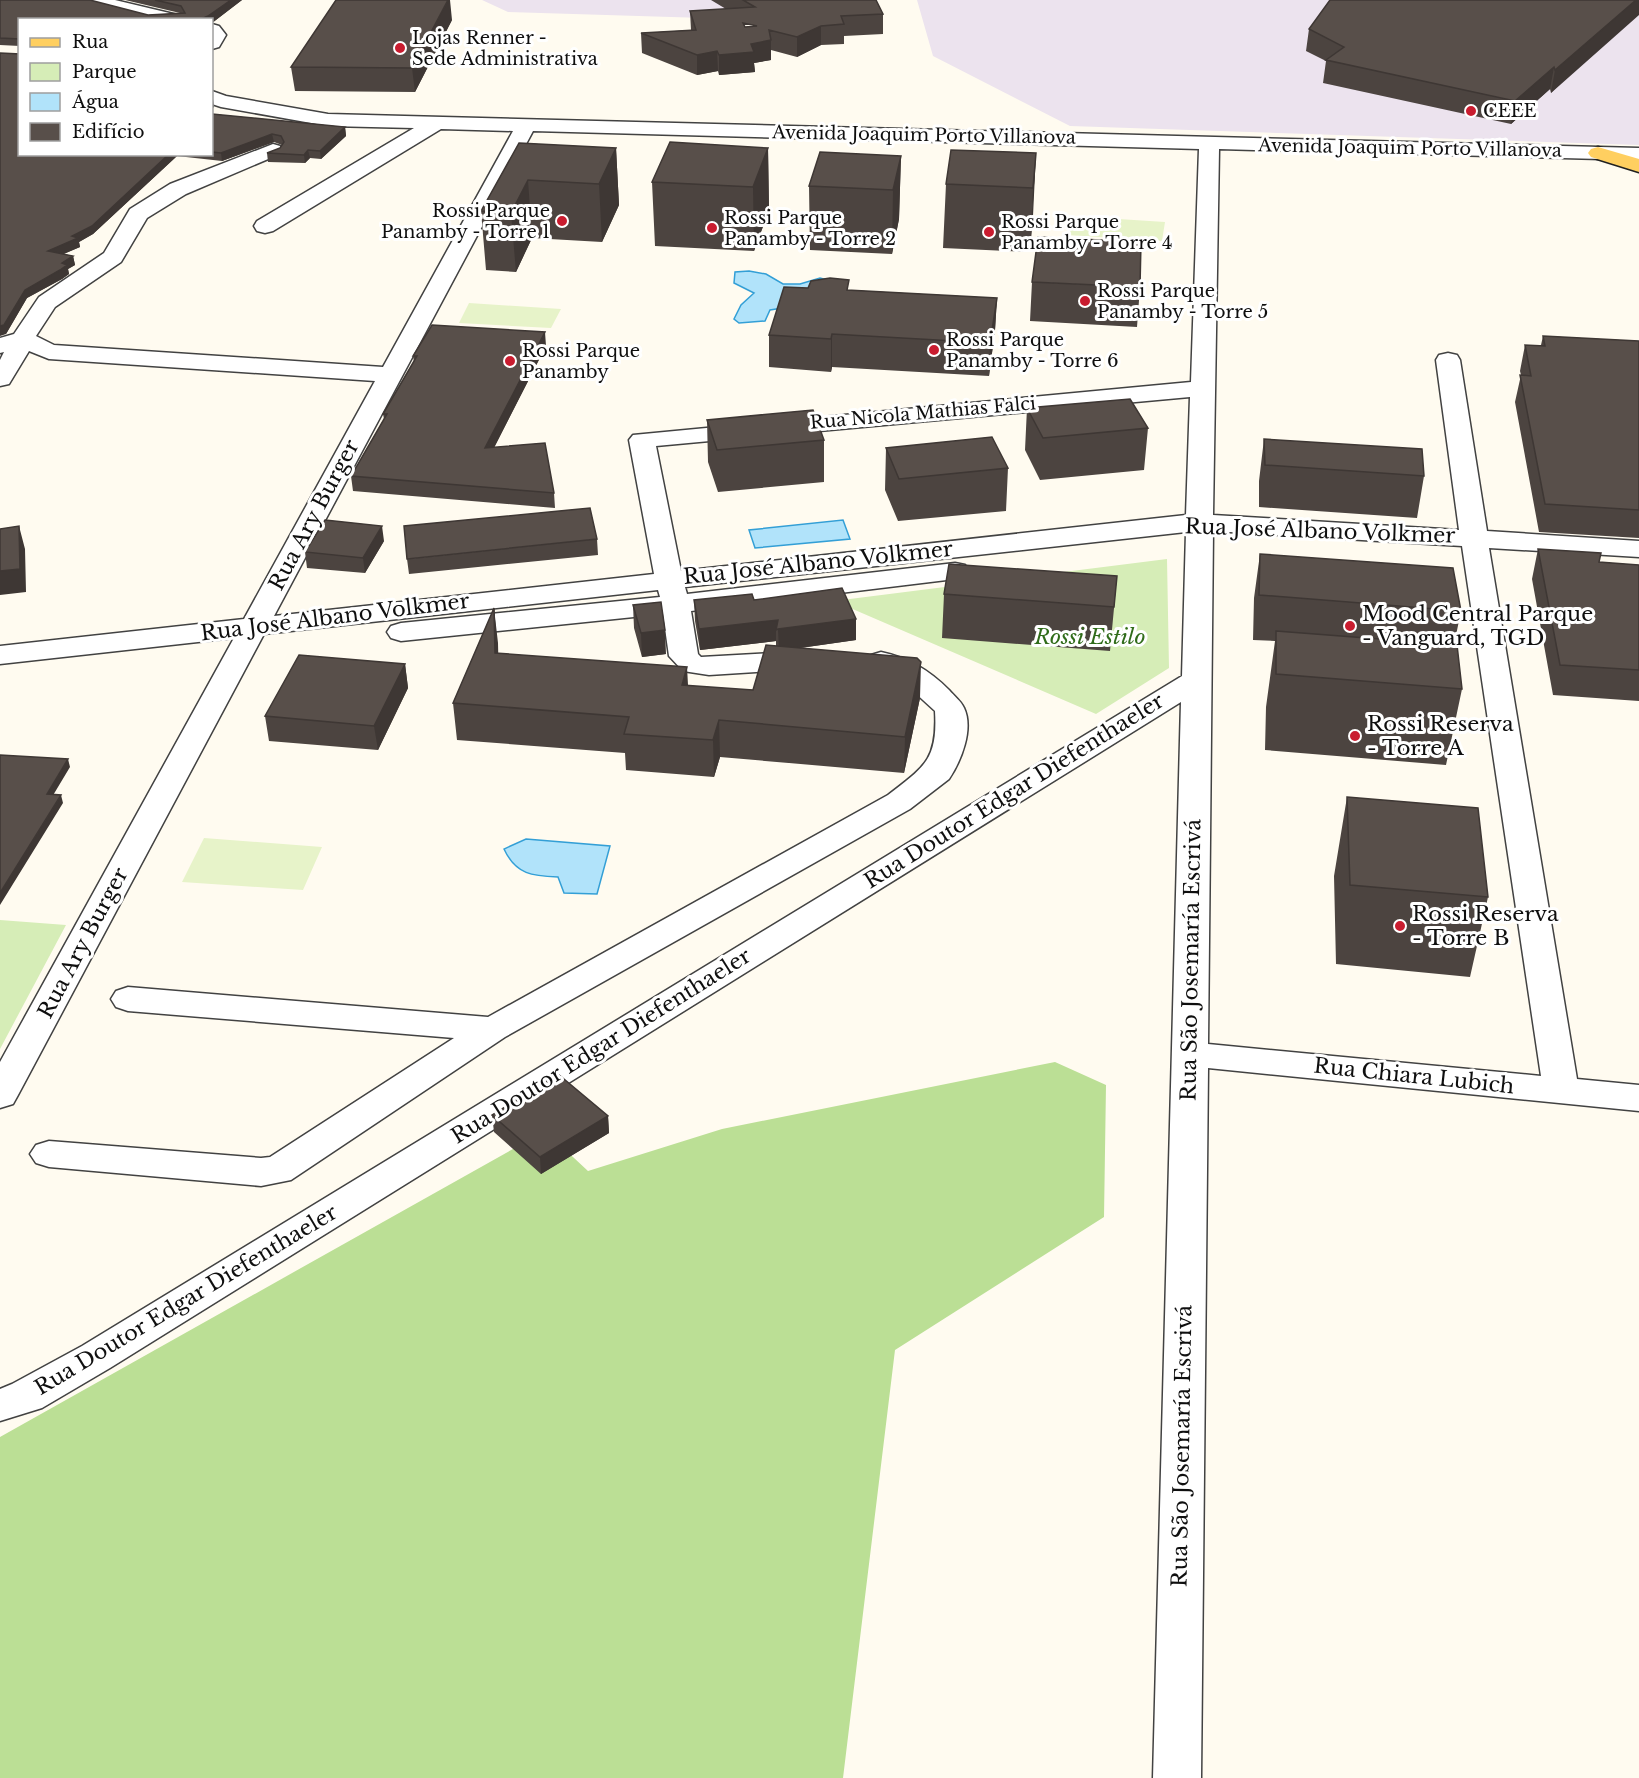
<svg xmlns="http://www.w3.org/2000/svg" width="1639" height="1778" font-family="'Libre Baskerville',serif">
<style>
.industrial{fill:#ece3ee}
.green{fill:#d6edb7}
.forest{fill:#bbdf95}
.pitch{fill:#e7f3c9}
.water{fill:#b1e3fa;stroke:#339fd6;stroke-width:1.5}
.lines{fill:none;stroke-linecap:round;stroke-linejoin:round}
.minor-casing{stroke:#424242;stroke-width:3}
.major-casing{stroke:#202020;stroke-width:3}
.minor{fill:#fff;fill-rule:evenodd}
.major{fill:#ffcf60;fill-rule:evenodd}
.wall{fill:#4c4440;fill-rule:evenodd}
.shaded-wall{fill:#3e3734}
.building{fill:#584f4a;stroke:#3e3734;stroke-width:1.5;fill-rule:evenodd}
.poi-dot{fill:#c91c2f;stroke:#fff;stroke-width:2}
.labels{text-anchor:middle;stroke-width:6;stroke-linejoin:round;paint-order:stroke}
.far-poi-label{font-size:18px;fill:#0f0f0f;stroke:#fff;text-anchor:start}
.far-street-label{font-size:18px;fill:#0f0f0f;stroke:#fff}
.street-label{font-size:21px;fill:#0f0f0f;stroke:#fff}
.poi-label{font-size:21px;fill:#0f0f0f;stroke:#fff;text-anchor:start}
.park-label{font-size:21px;font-style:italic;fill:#306c1a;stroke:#fff}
</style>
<rect width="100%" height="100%" fill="#fffbf0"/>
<path class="industrial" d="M482,0H767L704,18L508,12Z
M917,0H1639V145L1070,126L933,56Z"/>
<path class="green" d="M1167,559L1169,668L1096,714L834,601Z
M0,920L66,925L0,1049Z"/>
<path class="forest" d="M1055,1062L1106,1085L1104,1217L895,1350L843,1778H0V1437L545,1131L588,1171L722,1129Z"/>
<path class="pitch" d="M1072,216L1165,222L1162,241L1068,235Z
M469,303L561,309L551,328L459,323Z
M204,838L322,847L303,890L182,882Z"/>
<path class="water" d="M749,271L766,274L783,284H800L820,278L832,281L789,307L770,310L765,321L739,323L734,319L741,305L754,293L734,283L735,272Z
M843,520L850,539L755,548L749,530Z
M526,839L610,846L597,894L564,893L558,877C533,876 516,875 504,849Z"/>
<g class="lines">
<g class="minor-casing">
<path id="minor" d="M83,0H115L182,16L184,20H150L86,4Z
M212,24L219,26L226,35L219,47L212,49Z
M212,91L226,96L328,114L1639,148V160L1219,149L1213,515L1459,530L1436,360L1439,355L1448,353L1457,355L1460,360L1487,531L1639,541V557L1489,548L1577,1079L1639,1085V1111L1208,1068L1201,1778H1153L1181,702L110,1368L42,1408L0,1421V1389L12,1384L82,1346L1182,676L1186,532L685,587L687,594L955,563L965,565L969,571L965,577L955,579L691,611L698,654L701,657L806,651L816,654L821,660L816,666L806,669L709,675L683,671L669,656L663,614L401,641L391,638L387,632L391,626L401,623L660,597L658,590L264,634L18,1095L13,1104L0,1108V1062L234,638L0,664V646L244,619L375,381L49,359L29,351L9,384L0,386V360L4,352L0,353V338L14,334L39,297L104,253L130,209L170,184L273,144L280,146L283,150L280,154L186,194L147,218L121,262L55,307L36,336L54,345L383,367L513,131L441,129L273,231L265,233L257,231L254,226L257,221L414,128L328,126L221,107L212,104ZM533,131L1199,149L1191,382L633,435L629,440L654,574L274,616ZM1190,397L1186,515L681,571L656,446ZM1213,531L1462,546L1541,1076L1208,1044Z
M881,652C909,658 929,670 949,690C954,696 961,701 964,708C974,729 961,761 949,779L910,809L505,1037L291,1180L261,1186L49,1167L36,1163L30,1154L36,1145L49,1141L261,1158L270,1157L454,1038L128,1011L116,1007L111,999L116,991L128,987L488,1017L888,795C924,767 938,760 935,711L900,679L871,667L866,661L871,655Z"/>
</g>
<g class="major-casing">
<path id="major" d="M1598,147L1639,159V172L1591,157L1588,153L1591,149Z"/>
</g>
<use href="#minor" class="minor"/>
<use href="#major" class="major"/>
</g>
<path class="wall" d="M0,0L148,15L180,13L125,0H242L212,23L20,20V46L0,45Z
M711,0H876L883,14V34L844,36V44L821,45L797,57L771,50V60L754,63L755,72L719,75L718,71L697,75L642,53L641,33L691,30L690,11L726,9ZM743,23L753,25L755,27H745Z
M1639,0L1551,93L1550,89L1511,124L1323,83L1326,61L1306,51L1309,29Z
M452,20L415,92L295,91L291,67Z
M212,114L345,127L346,136L321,159L310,158L305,163L268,162L267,153L280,148L282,145L274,142L222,161L177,156L93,234L79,242L80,247L63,254L73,256L75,265L68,269L69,274L62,279L27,298L6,334L20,154H212Z
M519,143L616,148L619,205L602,242L532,238L516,272L486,270L481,211Z
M768,148L769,210L754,251L655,246L652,182Z
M1036,153L1030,252L943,248L946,184Z
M901,156L899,219L892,254L810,250L809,186Z
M1032,282L1140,287L1137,327L1030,321Z
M849,290L997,298L995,330L989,376L832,367L831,372L769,367V335Z
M1543,336L1639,341V538L1539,532L1515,402L1521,375L1520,371L1525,345H1541Z
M546,346L494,448L554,493L555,508L353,491L351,476L384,419L383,414L414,362L413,356Z
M1027,408L1148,428L1144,470L1040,480L1025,450Z
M707,420L824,440V482L718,492L708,462Z
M1264,439L1424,476L1417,518L1259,507V481Z
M886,448L1008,468L1006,511L898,521L885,490Z
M597,539L598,555L409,574L407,559Z
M384,541L365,573L307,568L305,552Z
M1538,549L1599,562L1639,565V701L1553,695L1532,579Z
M1260,554L1461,611L1454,645L1462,689L1446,765L1265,750L1266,707L1275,641L1253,640L1254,598Z
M1117,576L1110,651L942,638L944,594Z
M694,600H754L856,640L800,648L920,698L904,773L720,757L714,777L626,770L625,753L457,740L453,703L494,608L498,653L688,686L753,690L776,646V641L700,650L695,621Z
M633,605L666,654L642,657L634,628Z
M405,664L408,688L378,750L269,741L265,716Z
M1347,797L1488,897L1470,977L1336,964L1334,876Z
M492,1115L608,1116L609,1133L541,1174L494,1132Z"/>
<path class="shaded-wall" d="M231,0H242L212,23V20H199Z
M448,0H450L452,20L415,92L412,68Z
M1636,0H1639V15L1551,93L1555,70Z
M821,26V45L797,57V37Z
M771,40V60L754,63L755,72L719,75V55L751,44Z
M717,51L718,71L697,75V55Z
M1554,67L1550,89L1511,124L1515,101Z
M213,99L214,107L212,109V100Z
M345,127L346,136L321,159L320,151Z
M272,134L274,142L222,161L221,153Z
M616,148L619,205L602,242L599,184Z
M768,148L769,210L754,251L753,187Z
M308,150L310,158L305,163L304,155Z
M1036,153L1033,216L1030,252L1033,188Z
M169,154H176L177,156L93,234L79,242L80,247L50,260L48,251L72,236Z
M901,156L899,219L892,254L893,190Z
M528,180L532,238L516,272L511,213Z
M73,256L75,265L68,269L69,274L62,279L27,298L6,334L0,336V326L25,290Z
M997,298L995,330L989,376L990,343Z
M545,332L546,346L486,463L485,448Z
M832,334V367L831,372V339Z
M19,526L25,549L26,592L0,595V571Z
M382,526L384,541L365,573L363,558Z
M494,608L498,643L499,689L495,653Z
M856,619V640L779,651L778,629L776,630V641L700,650L699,629L778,620Z
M665,630L666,654L642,657L641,633Z
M921,662L920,698L904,773L905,737Z
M405,664L408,688L378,750L374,726Z
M687,667L689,703L682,685Z
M719,720L720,757L714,777L713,740Z
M68,759L70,767L49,802L47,794Z
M61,795L63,803L0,905V893Z
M608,1116L609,1133L541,1174L540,1157Z"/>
<path class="building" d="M0,0H90L148,15L185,13L181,6L155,0H231L208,16L199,20H20V39L0,38Z
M336,0H448L412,68L291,67Z
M743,0H876L883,14L841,16L844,24L821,26L797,37L769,30L771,40L751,44L754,52L719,55L717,51L697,55L641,33L696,30L690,11L755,7ZM743,23L757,26L745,27Z
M1330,0H1636L1555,70L1554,67L1515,101L1326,60L1344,47L1309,29Z
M0,53L20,54V154H169L92,226L72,236L78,238L48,251L73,256L62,263L67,265L60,270L25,290L4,325L0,326Z
M212,114L345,127L320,151L308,150L304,155L267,153L280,148L284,142L281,136L272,134L221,153L212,152Z
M670,142L768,148L753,187L652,182Z
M519,143L616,148L599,184L528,180L511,213L481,211Z
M951,150L1036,153L1033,188L946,184Z
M820,152L901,156L893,190L809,186Z
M1038,237L1141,242L1140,287L1032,282Z
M830,278L849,280L847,290L997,298L990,343L832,334L831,339L769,335L784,287L808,288L811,281Z
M432,325L545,332L485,448L545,443L554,493L351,476L387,414H383L417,356H413Z
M1543,336L1639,341V510L1545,504L1520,375L1531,376L1525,345L1545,346Z
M1130,399L1148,428L1043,438L1027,408Z
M813,410L824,440L717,450L707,420Z
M992,437L1008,468L899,479L886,448Z
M1264,439L1422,449L1424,476L1265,465Z
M590,508L597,539L407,559L404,526Z
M325,520L382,526L363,558L305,552Z
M19,526L20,569L0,571V529Z
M1538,549L1601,553L1599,562L1639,565V670L1560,665Z
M1260,554L1453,568L1461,611L1259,595Z
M949,564L1117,576L1114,607L944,594Z
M842,588L856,619L778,629L776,630L778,620L699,629L694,600L752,594L754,600Z
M661,602L665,630L641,633L633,605Z
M494,608L495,653L687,667L682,685L753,690L766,645L917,658L921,662L905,737L719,720L713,740L624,734L629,717L453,703Z
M1276,631L1457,645L1462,689L1276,674Z
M299,655L405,664L374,726L265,716Z
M0,755L68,759L47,794L61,795L0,893Z
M1347,797L1478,808L1488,897L1350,885Z
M558,1074L608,1116L540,1157L492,1115Z"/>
<g class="poi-dot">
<circle cx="400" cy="48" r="6"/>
<circle cx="1471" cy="111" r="6"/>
<circle cx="562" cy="221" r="6"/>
<circle cx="712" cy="228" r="6"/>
<circle cx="989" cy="232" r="6"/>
<circle cx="1085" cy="301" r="6"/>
<circle cx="934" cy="350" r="6"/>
<circle cx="510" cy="361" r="6"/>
<circle cx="1350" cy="626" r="6"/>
<circle cx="1355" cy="736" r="6"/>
<circle cx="1400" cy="926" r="6"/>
</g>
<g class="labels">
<g class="far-poi-label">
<text x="412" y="44">Lojas Renner -<tspan x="412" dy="21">Sede Administrativa</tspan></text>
<text x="1483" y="117">CEEE</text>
<text x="550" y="217" text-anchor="end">Rossi Parque<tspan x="550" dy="21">Panamby - Torre 1</tspan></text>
<text x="724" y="224">Rossi Parque<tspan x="724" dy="21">Panamby - Torre 2</tspan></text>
<text x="1001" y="228">Rossi Parque<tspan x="1001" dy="21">Panamby - Torre 4</tspan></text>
<text x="1097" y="297">Rossi Parque<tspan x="1097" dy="21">Panamby - Torre 5</tspan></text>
<text x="946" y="346">Rossi Parque<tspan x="946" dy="21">Panamby - Torre 6</tspan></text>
<text x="522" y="357">Rossi Parque<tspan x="522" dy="21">Panamby</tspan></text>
</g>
<g class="far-street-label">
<text transform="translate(924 135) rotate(1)" y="6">Avenida Joaquim Porto Villanova</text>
<text transform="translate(1410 148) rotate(1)" y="6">Avenida Joaquim Porto Villanova</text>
<text transform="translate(923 413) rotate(-5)" y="6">Rua Nicola Mathias Falci</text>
</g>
<g class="street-label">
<text transform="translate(314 515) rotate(-62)" y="7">Rua Ary Burger</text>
<text transform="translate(1320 531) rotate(2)" y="7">Rua José Albano Volkmer</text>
<text transform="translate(818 563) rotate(-6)" y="7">Rua José Albano Volkmer</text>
<text transform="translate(335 617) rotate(-7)" y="7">Rua José Albano Volkmer</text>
<text transform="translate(1014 791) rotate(-32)" y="7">Rua Doutor Edgar Diefenthaeler</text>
<text transform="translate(83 943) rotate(-62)" y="7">Rua Ary Burger</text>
<text transform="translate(1191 960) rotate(-89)" y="7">Rua São Josemaría Escrivá</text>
<text transform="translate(601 1046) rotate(-32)" y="7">Rua Doutor Edgar Diefenthaeler</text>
<text transform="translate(1414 1076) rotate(6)" y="7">Rua Chiara Lubich</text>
<text transform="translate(186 1300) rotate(-31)" y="7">Rua Doutor Edgar Diefenthaeler</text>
<text transform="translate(1182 1446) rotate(-89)" y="7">Rua São Josemaría Escrivá</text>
</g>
<g class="poi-label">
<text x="1362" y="621">Mood Central Parque<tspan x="1362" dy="24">- Vanguard, TGD</tspan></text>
<text x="1367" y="731">Rossi Reserva<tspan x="1367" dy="24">- Torre A</tspan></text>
<text x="1412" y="921">Rossi Reserva<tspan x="1412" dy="24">- Torre B</tspan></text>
</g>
<g class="park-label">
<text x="1090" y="644">Rossi Estilo</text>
</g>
</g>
<rect x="18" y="18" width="195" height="138" fill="#ffffff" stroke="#9f9f9f" stroke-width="1.5"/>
<rect x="30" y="38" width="30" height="9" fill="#ffcf60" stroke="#9f9f9f" stroke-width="1.5"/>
<text x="72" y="48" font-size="18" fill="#0f0f0f">Rua</text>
<rect x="30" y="63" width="30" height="18" fill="#d6edb7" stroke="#9f9f9f" stroke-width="1.5"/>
<text x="72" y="78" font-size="18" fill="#0f0f0f">Parque</text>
<rect x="30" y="93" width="30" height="18" fill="#b1e3fa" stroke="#9f9f9f" stroke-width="1.5"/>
<text x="72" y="108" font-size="18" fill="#0f0f0f">Água</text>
<rect x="30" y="123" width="30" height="18" fill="#584f4a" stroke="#9f9f9f" stroke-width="1.5"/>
<text x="72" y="138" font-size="18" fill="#0f0f0f">Edifício</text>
</svg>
